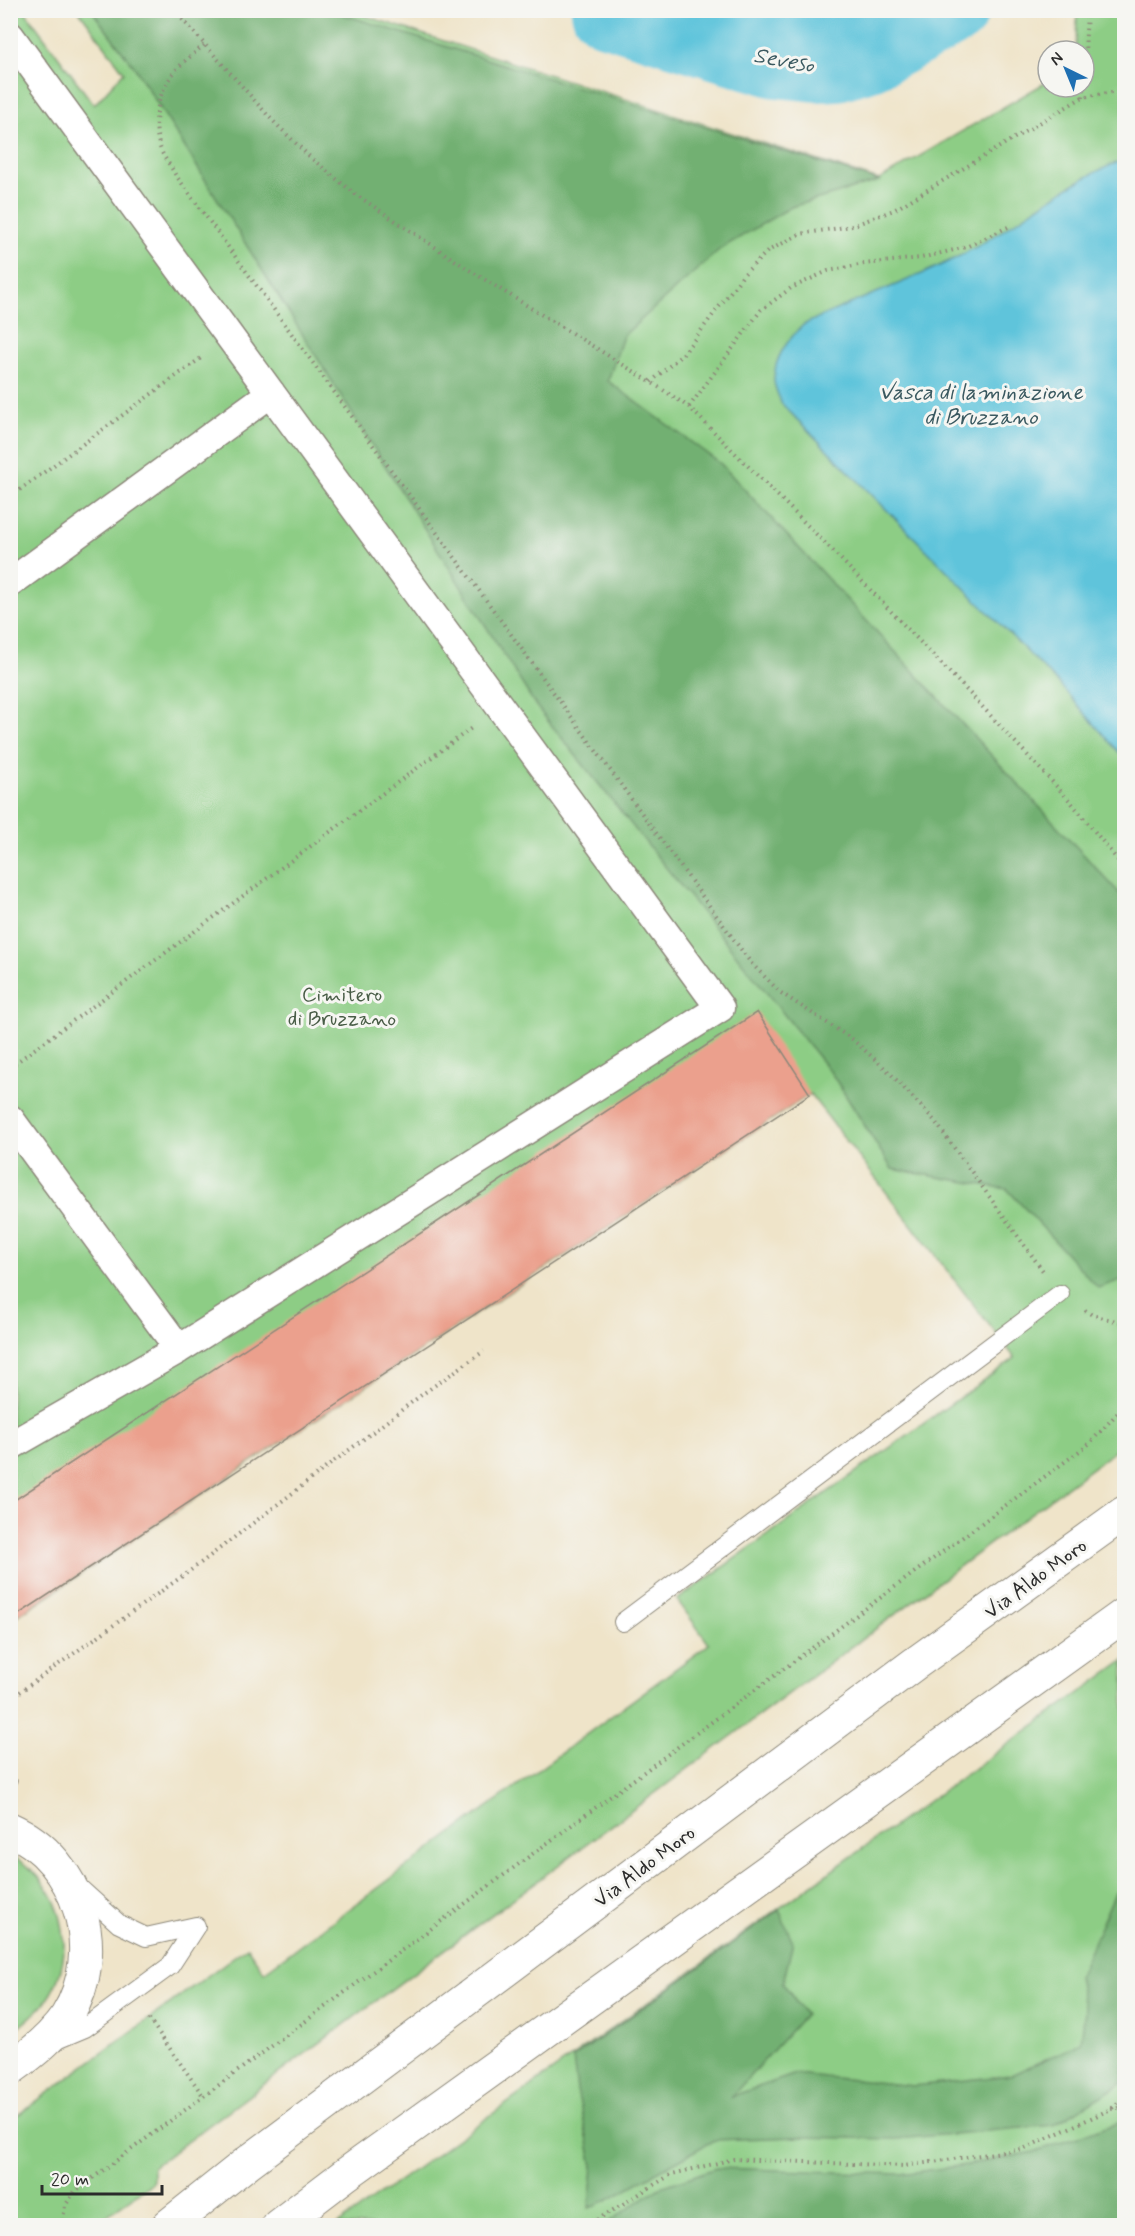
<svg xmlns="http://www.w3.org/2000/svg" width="1135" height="2236" font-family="Mynerve,sans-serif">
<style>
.green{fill:#8dcd85;stroke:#5c7c58;stroke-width:1.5}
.forest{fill:#72b072;stroke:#4e6e4e;stroke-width:1.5}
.water{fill:#5ec4db;stroke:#447883;stroke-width:1.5}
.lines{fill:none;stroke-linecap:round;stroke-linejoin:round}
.river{stroke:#5ec4db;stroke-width:72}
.building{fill:#eba08d}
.service-casing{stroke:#8d887a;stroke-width:20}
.pedestrian-casing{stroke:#8d887a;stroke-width:31}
.minor-casing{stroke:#8d887a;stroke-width:35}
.secondary-casing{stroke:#8d887a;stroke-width:35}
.path{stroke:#8d887a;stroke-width:4;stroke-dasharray:1.5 4.5;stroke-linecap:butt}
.service{stroke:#fff;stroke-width:18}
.pedestrian{stroke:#fff;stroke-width:28}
.minor{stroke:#fff;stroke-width:33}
.secondary{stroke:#fff;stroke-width:33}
.labels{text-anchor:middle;stroke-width:6;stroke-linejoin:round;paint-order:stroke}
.park-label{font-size:21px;fill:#485c46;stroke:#f6f6f2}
.street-label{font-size:21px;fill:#2b2b2b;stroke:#f6f6f2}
.water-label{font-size:22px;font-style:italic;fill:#3a5960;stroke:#f6f6f2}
</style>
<rect width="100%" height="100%" fill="#f6f6f2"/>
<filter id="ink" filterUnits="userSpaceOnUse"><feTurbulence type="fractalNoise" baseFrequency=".0167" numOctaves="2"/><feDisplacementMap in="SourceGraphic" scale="12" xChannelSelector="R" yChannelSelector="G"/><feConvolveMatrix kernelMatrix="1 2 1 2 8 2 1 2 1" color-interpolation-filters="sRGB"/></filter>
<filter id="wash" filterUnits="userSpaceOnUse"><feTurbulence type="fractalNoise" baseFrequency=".008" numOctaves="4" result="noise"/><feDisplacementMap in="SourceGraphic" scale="24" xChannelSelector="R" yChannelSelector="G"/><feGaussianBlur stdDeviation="1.35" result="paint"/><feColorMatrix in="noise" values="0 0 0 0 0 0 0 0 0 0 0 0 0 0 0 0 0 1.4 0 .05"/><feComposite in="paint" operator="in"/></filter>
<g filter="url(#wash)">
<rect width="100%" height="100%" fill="#efe4c9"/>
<path class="green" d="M11,11H25L94,105L124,72L79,11H350L879,180L1048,81V87H1084V51H1076L1077,11H1124V1444L153,2167V2182L94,2225H11V2120L247,1947L264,1972L709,1644L677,1600L1015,1358L810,1094L11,1620Z
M1124,1661V2225L336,2226Z
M11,1854C18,1860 26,1865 33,1871C70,1907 75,1966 42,2006C33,2016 21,2025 11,2034Z"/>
<path class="forest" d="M92,11H332L879,181L791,207L720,249L623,336L608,381L721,464L1124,898V1279L1098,1288L1007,1189L892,1169L832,1074L536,706L135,68Z
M1124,1886V2082L1054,2125L896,2139L797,2137L714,2140L607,2200L589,2208L593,2166L577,2090L573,2058L779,1910L793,1942L783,1983L805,2015L732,2096L796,2074L914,2086L1011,2075L1081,2043L1085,2010L1078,1977L1115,1893Z
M1124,2121V2218L1113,2225H605L658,2188L716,2168L901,2174L966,2165L1034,2152Z"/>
<path class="water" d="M695,11L896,10V11C877,21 859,33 838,38C795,50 737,23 695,11Z
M1124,160V758L1060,685L781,403C779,396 774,387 774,380C774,357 788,340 803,325C859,297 920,279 974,248C1025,219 1070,179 1124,160Z"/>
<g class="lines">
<path class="river" d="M607,10L777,62L817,66L836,65L869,55L953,10"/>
</g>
<g id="blocks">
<path class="building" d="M757,1012L810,1094L10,1620V1503Z"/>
</g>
</g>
<g filter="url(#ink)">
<use href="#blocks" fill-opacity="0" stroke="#8d887a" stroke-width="1.5"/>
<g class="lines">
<g class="service-casing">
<path id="service" d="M623,1622L1060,1294
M76,1885L119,1924L146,1937L196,1926
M54,2041L85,2028L170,1966L196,1926"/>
</g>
<g class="pedestrian-casing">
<path id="pedestrian" d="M10,36L720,1008L179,1349L10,1446
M10,583L271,393
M10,1119L179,1349"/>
</g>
<g class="minor-casing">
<path id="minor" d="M10,1829C80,1860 107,1951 67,2016C52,2038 32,2054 10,2069"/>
</g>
<g class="secondary-casing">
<path id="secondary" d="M168,2226L247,2163L913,1665L1124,1513
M278,2226L345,2175L1124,1615"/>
</g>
<path class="path" d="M174,10L273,121L312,159L355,194L474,273L651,382L689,407L831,549L977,701L1071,802L1124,868
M204,45C195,53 184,61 176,70C157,92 151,123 161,150C164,158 171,166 175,174L751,963L781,993L852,1039L889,1072L934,1120L1043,1271
M1084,78L1087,10
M1083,97L1084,87
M651,382L684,353L744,274L768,251L800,234L852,226L894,210L1083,97L1124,90
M689,407L761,310L791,288L828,271L864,264L921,258L966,247L1008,227
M10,497L201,358
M10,1067L473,727
M1085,1310L1092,1315L1124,1323
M10,1699L198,1565L424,1393L484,1351
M10,1780L20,1782
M149,2019L204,2097
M1111,2109L1124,2107
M62,2226L65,2206L75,2191L1089,1444L1124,1406
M587,2226L672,2174L734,2159L904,2166L1023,2149L1111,2109L1124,2097"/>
<use href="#service" class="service"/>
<use href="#pedestrian" class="pedestrian"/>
<use href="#minor" class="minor"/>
<use href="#secondary" class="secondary"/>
</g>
</g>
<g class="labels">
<g class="park-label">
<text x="342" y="1001">Cimitero<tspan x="342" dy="24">di Bruzzano</tspan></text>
</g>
<g class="street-label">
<text transform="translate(1035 1578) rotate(-36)" y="7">Via Aldo Moro</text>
<text transform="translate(644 1866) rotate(-37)" y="7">Via Aldo Moro</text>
</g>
<g class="water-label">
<text transform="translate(784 59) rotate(10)" y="8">Seveso</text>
<text x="981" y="399">Vasca di laminazione<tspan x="981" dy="25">di Bruzzano</tspan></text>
</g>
</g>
<rect width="1135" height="2236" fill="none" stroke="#f6f6f2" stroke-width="36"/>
<g transform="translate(1066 69) rotate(317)"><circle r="28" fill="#f6f6f2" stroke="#a5a5a2" stroke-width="1.5"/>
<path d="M0-4.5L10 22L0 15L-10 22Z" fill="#1f6fb2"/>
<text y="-9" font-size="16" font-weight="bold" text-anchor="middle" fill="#2b2b2b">N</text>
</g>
<path d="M42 2185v9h120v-9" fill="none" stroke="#2b2b2b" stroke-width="3"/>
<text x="51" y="2185" font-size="18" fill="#2b2b2b" stroke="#f6f6f2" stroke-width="4.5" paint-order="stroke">20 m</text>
</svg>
